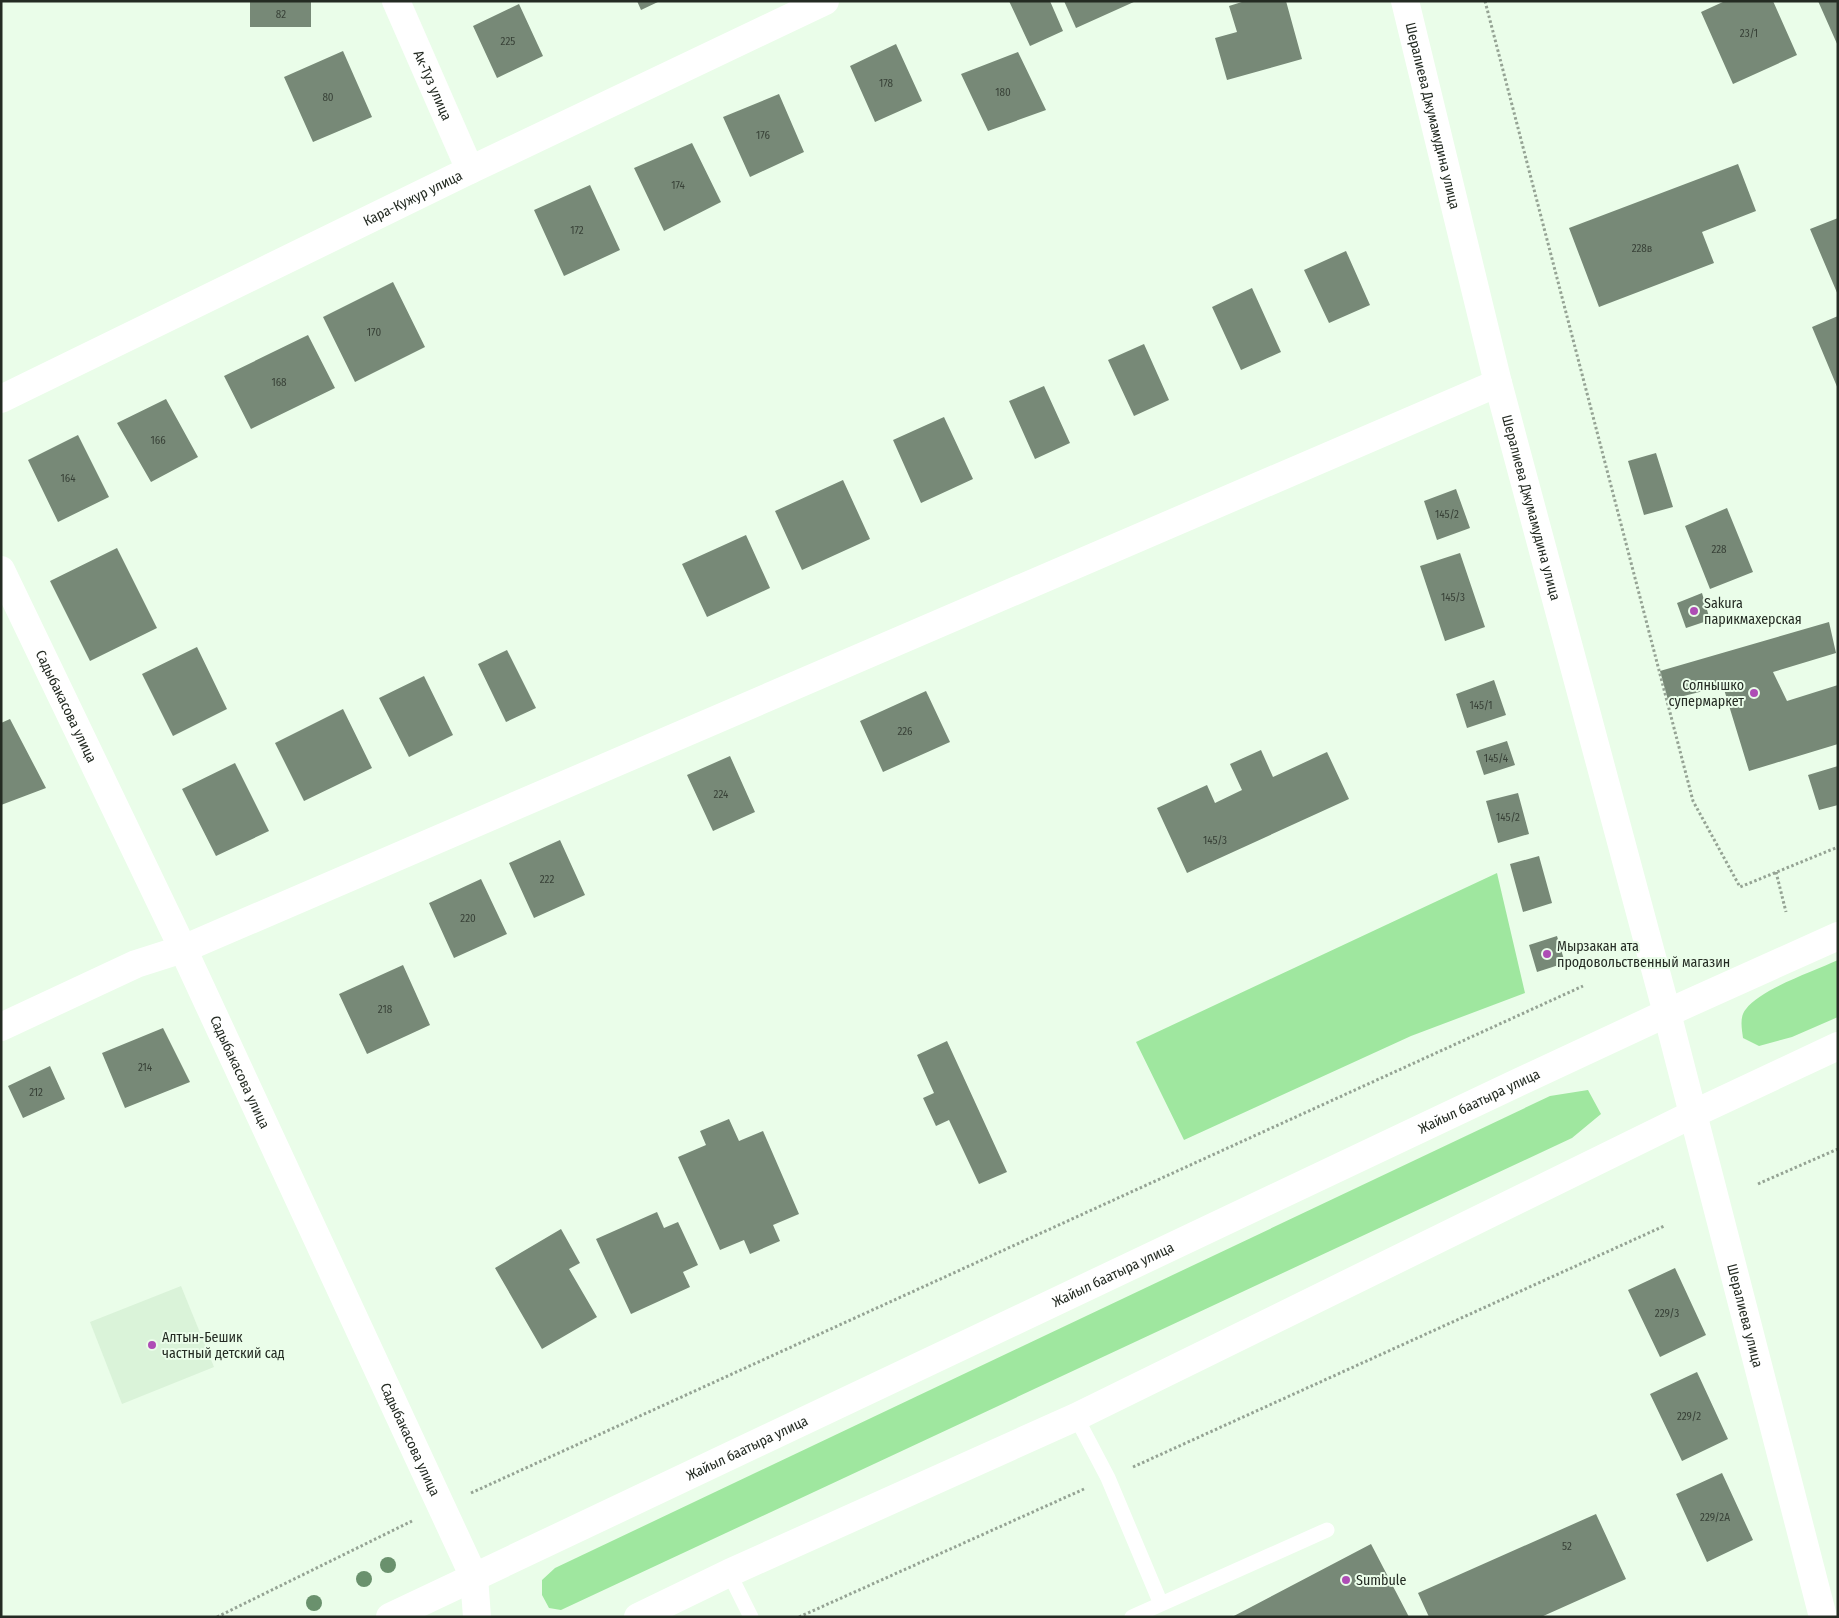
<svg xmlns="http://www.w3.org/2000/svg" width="1839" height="1618" font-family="'Fira Sans Condensed',sans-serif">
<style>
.built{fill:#daf3d9}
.green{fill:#9fe79f}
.building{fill:#778977}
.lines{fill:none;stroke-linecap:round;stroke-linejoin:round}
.path{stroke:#95a394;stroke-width:3;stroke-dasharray:2.5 2.5;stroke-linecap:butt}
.service{stroke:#fff;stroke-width:15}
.minor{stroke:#fff;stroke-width:28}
.tertiary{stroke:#fff;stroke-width:28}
.primary{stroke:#fff;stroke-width:28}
.tree{fill:#6a916d}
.poi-dot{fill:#ae4db5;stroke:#eafde9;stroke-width:2}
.labels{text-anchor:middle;stroke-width:4;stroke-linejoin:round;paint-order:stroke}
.number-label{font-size:11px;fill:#394238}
.street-label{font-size:14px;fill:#242b23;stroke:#eafde9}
.poi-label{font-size:14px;fill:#242b23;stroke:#eafde9;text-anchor:start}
</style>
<rect width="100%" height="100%" fill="#eafde9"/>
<path class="built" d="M181,1286L214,1367L122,1404L90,1322Z"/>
<path class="green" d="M1497,873L1525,993L1411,1036L1184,1140L1136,1042Z
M1838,960V1017L1792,1037L1759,1046L1743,1038C1742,1029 1739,1017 1746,1009C1761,989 1814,971 1838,960Z
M1588,1090L1601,1114L1572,1138L561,1610L549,1608L542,1595V1580L555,1568L1550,1096Z"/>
<path class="building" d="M250,1H311V27H250Z
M637,1H660L641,10Z
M1009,1H1050L1063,31L1030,46Z
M1064,1H1136L1076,28Z
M1245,1H1286L1302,59L1227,80L1215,38L1237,32L1229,6Z
M1725,1H1773L1797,55L1733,84L1701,12Z
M1818,1H1838V46Z
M519,4L543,56L497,78L473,26Z
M896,44L922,101L875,122L850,66Z
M343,51L372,117L313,142L284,77Z
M1018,52L1046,110L988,131L961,74Z
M779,94L804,152L750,177L723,117Z
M692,143L721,202L664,231L634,168Z
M1738,164L1756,211L1702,232L1714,263L1599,307L1569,228Z
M590,185L620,250L564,276L534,210Z
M1838,218V295L1810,229Z
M1346,251L1370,305L1329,323L1304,270Z
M393,282L425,347L355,382L323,317Z
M1252,288L1281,352L1241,370L1212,307Z
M1838,316V389L1812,327Z
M308,335L335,388L251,429L224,376Z
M1144,344L1169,400L1134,416L1108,360Z
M1044,386L1070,443L1035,459L1009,401Z
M166,399L198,457L151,482L117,423Z
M944,417L973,479L921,503L893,440Z
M78,435L109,497L58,522L28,460Z
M1656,453L1673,507L1644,515L1628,461Z
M843,480L870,539L802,570L775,511Z
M1456,489L1470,528L1437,540L1424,501Z
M1727,508L1753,572L1710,589L1685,526Z
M746,535L770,588L707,617L682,564Z
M117,548L157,628L90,661L50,581Z
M1460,553L1485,627L1445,641L1420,566Z
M1702,593L1710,620L1686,628L1677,603Z
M1829,622L1836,653L1773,672L1787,701L1838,685V744L1749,771L1723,686L1668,700L1660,671Z
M197,647L227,709L173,736L142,674Z
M507,650L536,708L506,722L478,664Z
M424,676L453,735L409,757L379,698Z
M1494,680L1506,715L1467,728L1456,694Z
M926,691L950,742L883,772L860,721Z
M343,709L372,768L304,801L275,743Z
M10,719L46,788L1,805V723Z
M1507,741L1515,765L1484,775L1476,751Z
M1261,750L1273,777L1327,752L1349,799L1187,873L1157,808L1207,785L1215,803L1242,790L1230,764Z
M730,756L755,812L713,831L687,775Z
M235,763L269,831L216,856L182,789Z
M1838,766V805L1819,810L1808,775Z
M1518,793L1529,834L1498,843L1486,801Z
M560,840L585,895L534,918L509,863Z
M1539,856L1552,903L1523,912L1510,864Z
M481,879L507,934L454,958L429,903Z
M1557,936L1565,963L1537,972L1529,945Z
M403,965L430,1025L367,1054L339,994Z
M163,1028L190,1082L125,1108L102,1053Z
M947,1041L1007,1172L979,1184L949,1120L936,1126L923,1098L934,1093L917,1055Z
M50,1066L65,1099L23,1118L8,1086Z
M729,1119L739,1141L763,1131L799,1214L773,1225L780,1241L750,1254L744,1240L720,1250L678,1157L706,1145L700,1131Z
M657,1212L664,1228L678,1222L698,1265L683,1272L690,1287L631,1314L596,1239Z
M561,1229L580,1263L569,1269L597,1317L542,1349L495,1268Z
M1675,1268L1706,1335L1660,1357L1628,1290Z
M1697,1372L1728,1439L1682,1461L1650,1394Z
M1722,1473L1753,1540L1707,1562L1676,1494Z
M1596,1514L1626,1579L1541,1617H1429L1418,1593Z
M1371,1544L1409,1617H1232Z"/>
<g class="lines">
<path class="path" d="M1485,1L1693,801L1740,887L1838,847
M1776,872L1786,912
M1758,1184L1838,1149
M1133,1467L1664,1226
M471,1493L1583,986
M217,1617L412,1521
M799,1617L1084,1489"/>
<path class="service" d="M1076,1417L1108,1478L1161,1604
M729,1573L751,1617
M1132,1617L1327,1530"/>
<g class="minor">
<path id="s1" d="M396,1L470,170"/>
<path id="s2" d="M1,399L470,170L825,1"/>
<path id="s3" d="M1,570L183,949L474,1577"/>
<path d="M1,1027L136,964L183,949L1498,383"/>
</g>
<path class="tertiary" id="s4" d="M1405,1L1498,383L1667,1013L1823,1617"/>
<g class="primary">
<path d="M474,1577L477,1617"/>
<path id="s5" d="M390,1617L1517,1083L1667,1013L1838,936"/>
<path d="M638,1617L729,1573L1076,1417L1693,1114L1838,1046"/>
</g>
</g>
<g class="tree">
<circle cx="388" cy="1565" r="8"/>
<circle cx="364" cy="1579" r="8"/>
<circle cx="314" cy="1603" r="8"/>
</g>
<g class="poi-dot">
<circle cx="1694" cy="611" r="5"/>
<circle cx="1754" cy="693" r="5"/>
<circle cx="1547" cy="954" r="5"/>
<circle cx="152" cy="1345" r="5"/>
<circle cx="1346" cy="1580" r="5"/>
</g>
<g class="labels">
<g class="number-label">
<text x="281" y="18">82</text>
<text x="1749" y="37">23/1</text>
<text x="508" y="45">225</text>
<text x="886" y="87">178</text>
<text x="1003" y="96">180</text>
<text x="328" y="101">80</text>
<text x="763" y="139">176</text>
<text x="678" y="189">174</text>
<text x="577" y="234">172</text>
<text x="1642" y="252">228в</text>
<text x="374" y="336">170</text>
<text x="279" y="386">168</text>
<text x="158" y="444">166</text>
<text x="68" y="482">164</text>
<text x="1447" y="518">145/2</text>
<text x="1719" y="553">228</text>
<text x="1453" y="601">145/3</text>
<text x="1481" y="709">145/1</text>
<text x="905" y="735">226</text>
<text x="1496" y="762">145/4</text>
<text x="721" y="798">224</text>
<text x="1508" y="821">145/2</text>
<text x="1215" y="844">145/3</text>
<text x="547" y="883">222</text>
<text x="468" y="922">220</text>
<text x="385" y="1013">218</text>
<text x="145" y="1071">214</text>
<text x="36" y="1096">212</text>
<text x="1667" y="1317">229/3</text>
<text x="1689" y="1420">229/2</text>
<text x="1715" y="1521">229/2А</text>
<text x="1567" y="1550">52</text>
</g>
<g class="street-label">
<text dy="5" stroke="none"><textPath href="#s1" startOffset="92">Ак-Туз улица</textPath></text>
<text dy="5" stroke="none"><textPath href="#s4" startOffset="118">Шералиева Джумамудина улица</textPath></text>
<text dy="5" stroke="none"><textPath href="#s2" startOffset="458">Кара-Кужур улица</textPath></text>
<text dy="5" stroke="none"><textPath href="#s4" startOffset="522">Шералиева Джумамудина улица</textPath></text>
<text dy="5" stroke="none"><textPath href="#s3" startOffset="151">Садыбакасова улица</textPath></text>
<text dy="5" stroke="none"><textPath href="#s3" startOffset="556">Садыбакасова улица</textPath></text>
<text dy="5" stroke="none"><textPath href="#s5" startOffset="1205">Жайыл баатыра улица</textPath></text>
<text dy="5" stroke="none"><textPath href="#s5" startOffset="800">Жайыл баатыра улица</textPath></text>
<text dy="5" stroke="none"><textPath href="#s4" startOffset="1358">Шералиева улица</textPath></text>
<text dy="5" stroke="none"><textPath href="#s3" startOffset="961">Садыбакасова улица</textPath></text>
<text dy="5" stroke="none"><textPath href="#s5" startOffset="395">Жайыл баатыра улица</textPath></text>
</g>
<g class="poi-label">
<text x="1704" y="608">Sakura<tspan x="1704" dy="16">парикмахерская</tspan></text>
<text x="1744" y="690" text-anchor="end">Солнышко<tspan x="1744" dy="16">супермаркет</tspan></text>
<text x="1557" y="951">Мырзакан ата<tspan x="1557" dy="16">продовольственный магазин</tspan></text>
<text x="162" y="1342">Алтын-Бешик<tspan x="162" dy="16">частный детский сад</tspan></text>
<text x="1356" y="1585">Sumbule</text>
</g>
</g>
<rect width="1839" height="1618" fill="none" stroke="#242b23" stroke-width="5"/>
</svg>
